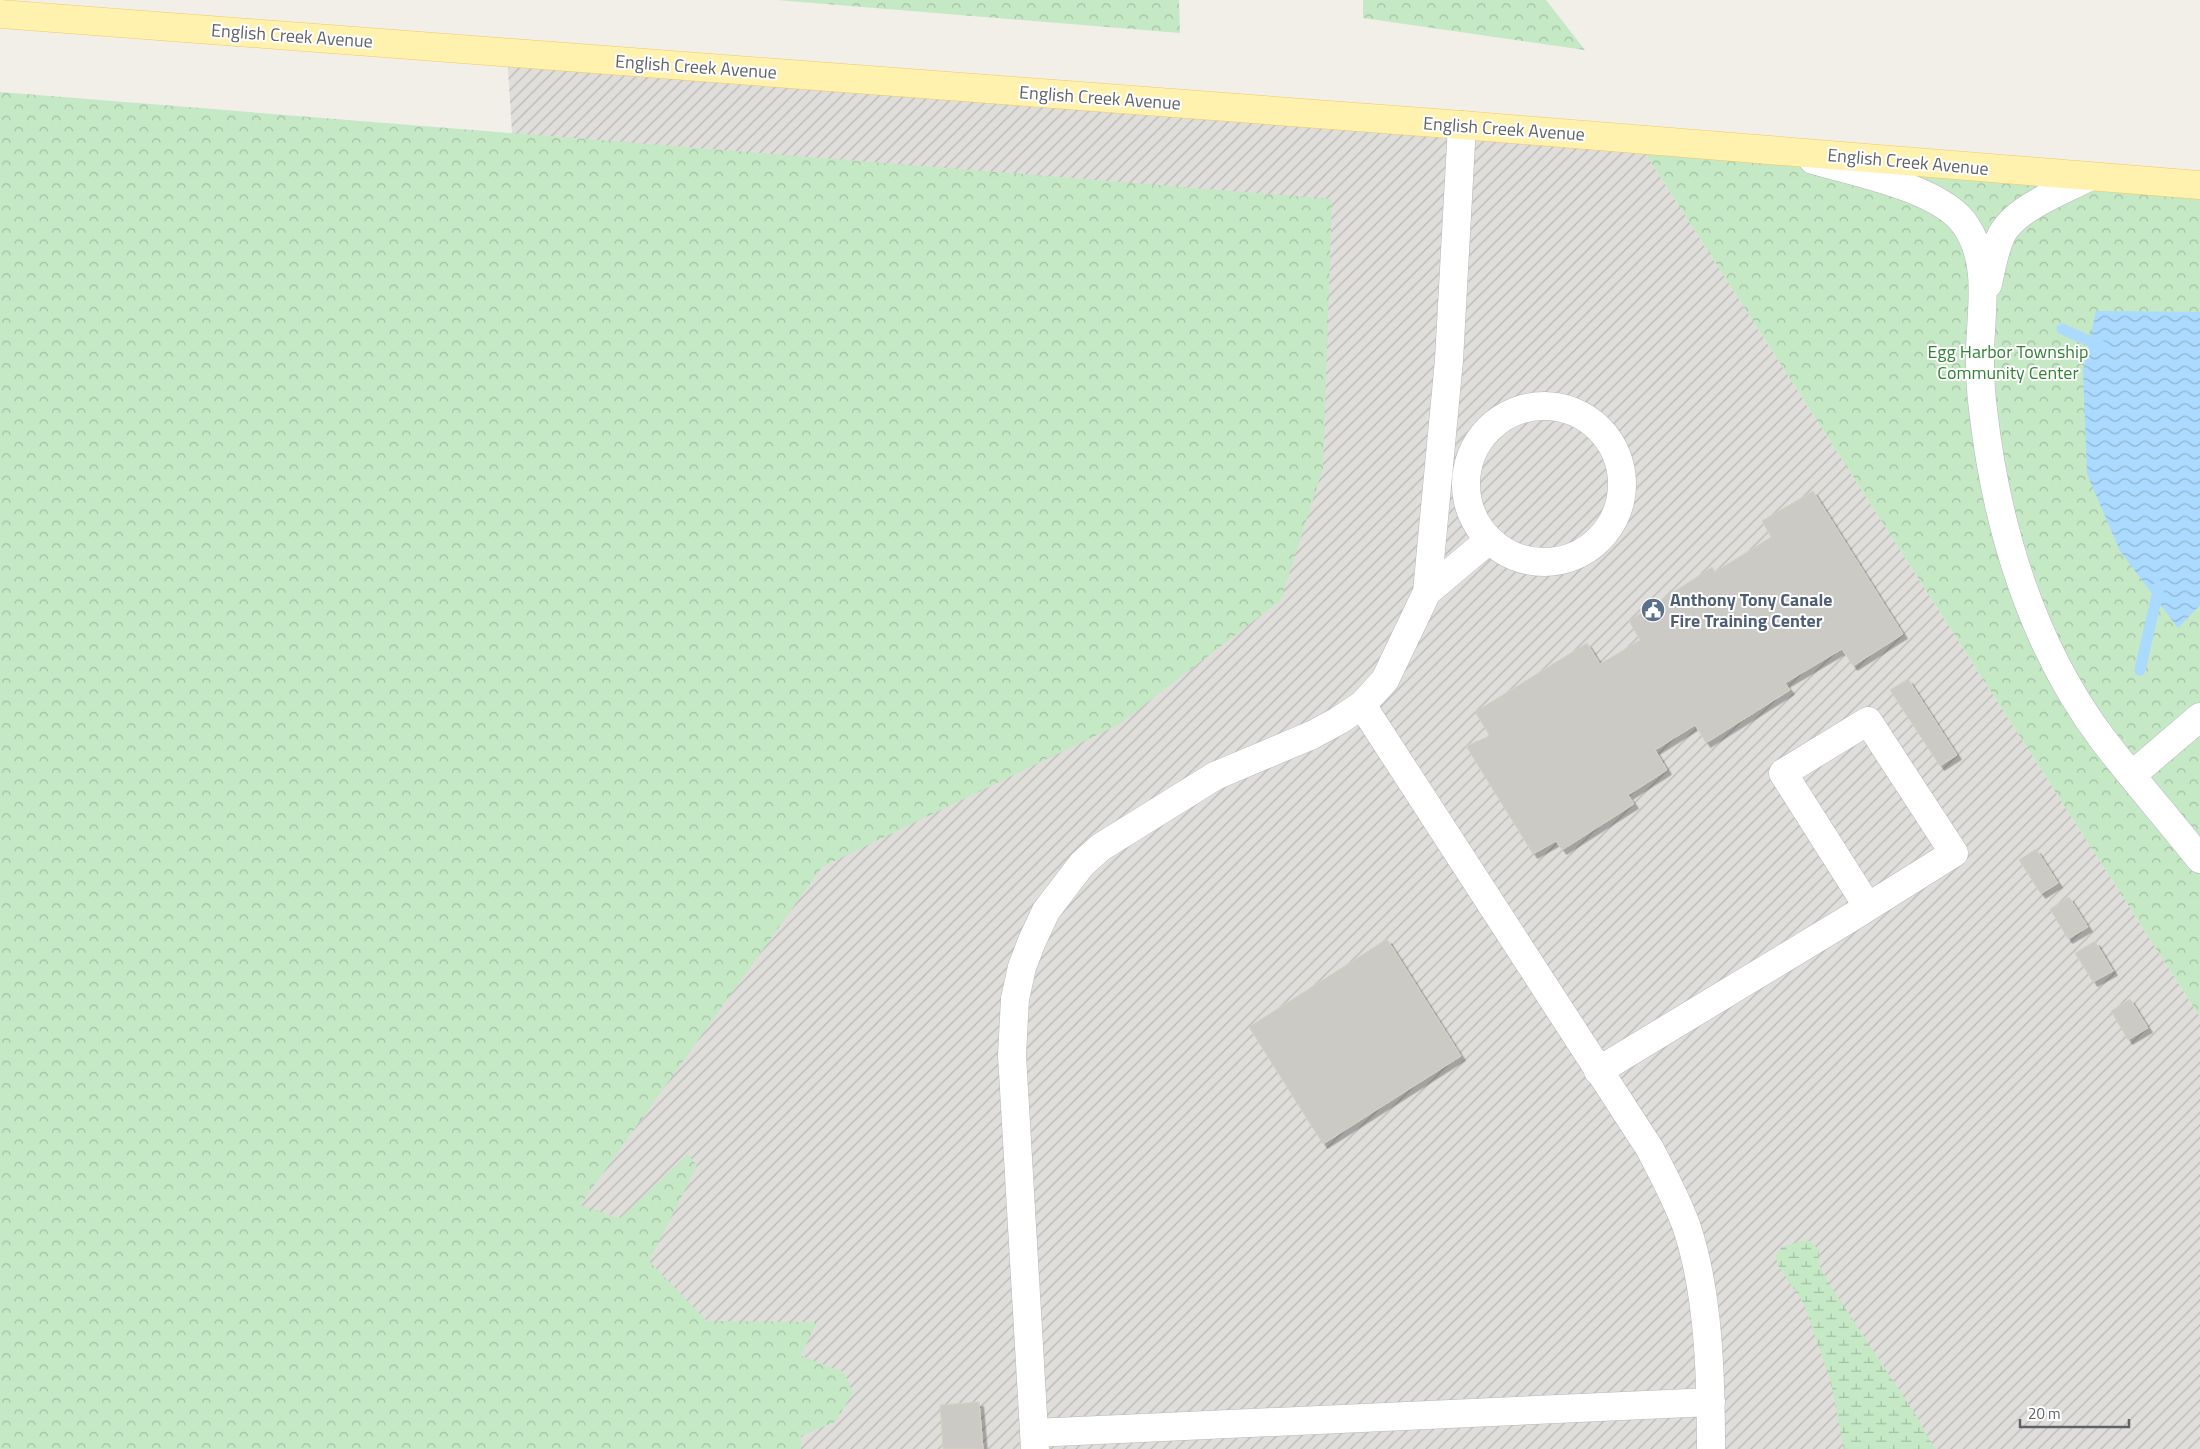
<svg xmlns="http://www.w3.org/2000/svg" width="2200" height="1449" font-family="'Titillium Web',sans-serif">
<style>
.industrial{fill:url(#industrial-furrows)}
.forest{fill:url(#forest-crowns)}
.wetland{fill:url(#wetland-marsh)}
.water{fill:url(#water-waves)}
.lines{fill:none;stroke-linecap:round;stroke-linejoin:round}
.stream{stroke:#aadaff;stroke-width:11}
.building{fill:#cccac5;stroke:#d6d1c6;filter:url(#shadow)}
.minor-casing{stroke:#b5b8bc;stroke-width:29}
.major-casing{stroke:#f2c960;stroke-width:29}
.minor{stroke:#fff;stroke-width:28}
.major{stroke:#fff2af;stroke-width:28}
.labels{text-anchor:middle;stroke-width:4;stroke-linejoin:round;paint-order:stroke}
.street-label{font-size:18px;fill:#5f6368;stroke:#fff}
.park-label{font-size:18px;fill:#348238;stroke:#fff}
.service-label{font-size:18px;font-weight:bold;fill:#4e5e75;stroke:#fff;text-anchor:start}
</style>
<defs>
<pattern id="industrial-furrows" width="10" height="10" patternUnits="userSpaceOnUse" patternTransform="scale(1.25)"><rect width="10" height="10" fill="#e0deda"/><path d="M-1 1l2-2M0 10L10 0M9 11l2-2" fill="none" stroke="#b9b8b5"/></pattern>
<pattern id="forest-crowns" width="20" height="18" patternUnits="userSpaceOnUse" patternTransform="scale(1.25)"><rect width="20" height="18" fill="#c5e8c5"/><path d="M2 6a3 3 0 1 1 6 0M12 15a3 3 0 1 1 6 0" fill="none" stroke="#a3c0a4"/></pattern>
<pattern id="wetland-marsh" width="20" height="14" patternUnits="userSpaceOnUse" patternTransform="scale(1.25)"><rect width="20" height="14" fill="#c5e8c5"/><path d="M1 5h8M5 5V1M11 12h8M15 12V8" fill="none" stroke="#a3c0a4"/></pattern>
<pattern id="water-waves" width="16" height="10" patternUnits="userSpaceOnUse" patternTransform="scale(1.25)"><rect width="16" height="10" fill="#aadaff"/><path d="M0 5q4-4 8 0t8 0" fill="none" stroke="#8eb4d2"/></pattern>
<filter id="shadow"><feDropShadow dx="4.5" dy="4.5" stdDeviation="0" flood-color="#0004"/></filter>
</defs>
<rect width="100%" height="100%" fill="#f1efe8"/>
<path class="industrial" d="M507,53L1636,139L2200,1017V1449H594Z"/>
<path class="forest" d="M777,0H1179L1180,33Z
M1363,0H1546L1585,50L1363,18Z
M0,92L1332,199L1323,468L1281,600L1118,725L822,867L580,1205L620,1218L688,1154L697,1166L649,1261L707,1321L817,1322L801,1356L844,1372L853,1393L835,1422L801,1436V1449H0Z
M1636,139L2200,185V1017Z"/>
<path class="wetland" d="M1802,1241H1810L1819,1250L1818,1263L1830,1285L1917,1417L1935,1449H1844L1831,1383L1804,1304L1777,1264L1776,1254L1782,1247Z"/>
<path class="water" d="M2096,311L2200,312V605L2178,628L2120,551L2087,474L2083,370Z"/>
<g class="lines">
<path class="stream" d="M2062,329L2101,346
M2140,670L2159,586"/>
</g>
<path class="building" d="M1813,491L1903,634L1853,666L1842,649L1785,683L1790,690L1706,743L1695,725L1655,750L1667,770L1628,795L1634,804L1562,850L1556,841L1533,854L1466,746L1490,736L1475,712L1587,643L1600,664L1640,640L1629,621L1712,567L1715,572L1771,537L1762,521Z
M1908,679L1957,755L1940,766L1890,690Z
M2036,849L2058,883L2041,894L2019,860Z
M2069,897L2088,927L2068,939L2050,909Z
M1387,939L1461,1056L1323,1144L1249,1027Z
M2095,941L2113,971L2093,982L2075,953Z
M2130,999L2148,1028L2128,1040L2111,1011Z
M979,1402L983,1449H943L940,1405Z"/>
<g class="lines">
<g class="minor-casing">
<path id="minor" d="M1813,160C1855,172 1943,189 1966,226C1993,266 1979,316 1980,362C1980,377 1981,394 1983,409C1996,526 2032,646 2104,741C2135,781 2168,819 2200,859
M1988,284C1991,269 1994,253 2000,238C2012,209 2062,191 2089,177
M1466 484a78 78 0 1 1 156 0a78 78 0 1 1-156 0Z
M1427,592L1489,540
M1362,705L1650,1149C1663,1174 1676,1198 1686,1225C1709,1292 1711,1378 1711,1449
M2132,775L2200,717
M1598,1071L1847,920L1954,853L1868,721L1783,773L1868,907
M1034,1433L1711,1402
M1035,1449L1012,1055L1015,999L1022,967L1032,941L1046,911L1082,864L1101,847L1215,776L1312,735L1338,721L1362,705L1385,680L1427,592L1449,360L1462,125"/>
</g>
<g class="major-casing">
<path id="major" d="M0,14L1462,125L2200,185"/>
</g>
<use href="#minor" class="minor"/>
<use href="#major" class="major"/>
</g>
<defs>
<g id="civic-disc" transform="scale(1.25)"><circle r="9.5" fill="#5c6f8a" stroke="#fff"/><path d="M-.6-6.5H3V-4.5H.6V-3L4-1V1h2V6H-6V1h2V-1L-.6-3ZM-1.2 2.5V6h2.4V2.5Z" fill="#fff"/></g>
</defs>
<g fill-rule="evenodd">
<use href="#civic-disc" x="1653" y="610"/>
</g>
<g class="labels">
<g class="street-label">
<text transform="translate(292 36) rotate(4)" y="6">English Creek Avenue</text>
<text transform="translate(696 67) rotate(4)" y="6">English Creek Avenue</text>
<text transform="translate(1100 98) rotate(4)" y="6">English Creek Avenue</text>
<text transform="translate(1504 129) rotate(4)" y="6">English Creek Avenue</text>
<text transform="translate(1908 162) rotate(5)" y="6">English Creek Avenue</text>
</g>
<g class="park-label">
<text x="2008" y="358">Egg Harbor Township<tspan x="2008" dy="21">Community Center</tspan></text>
</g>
<g class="service-label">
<text x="1670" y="606">Anthony Tony Canale<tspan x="1670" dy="21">Fire Training Center</tspan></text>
</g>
</g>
<path d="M2020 1419v8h109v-8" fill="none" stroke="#5f6368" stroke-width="2.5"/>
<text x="2028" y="1419" font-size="15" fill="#5f6368" stroke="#ffffff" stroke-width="4" paint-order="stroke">20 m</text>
</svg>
